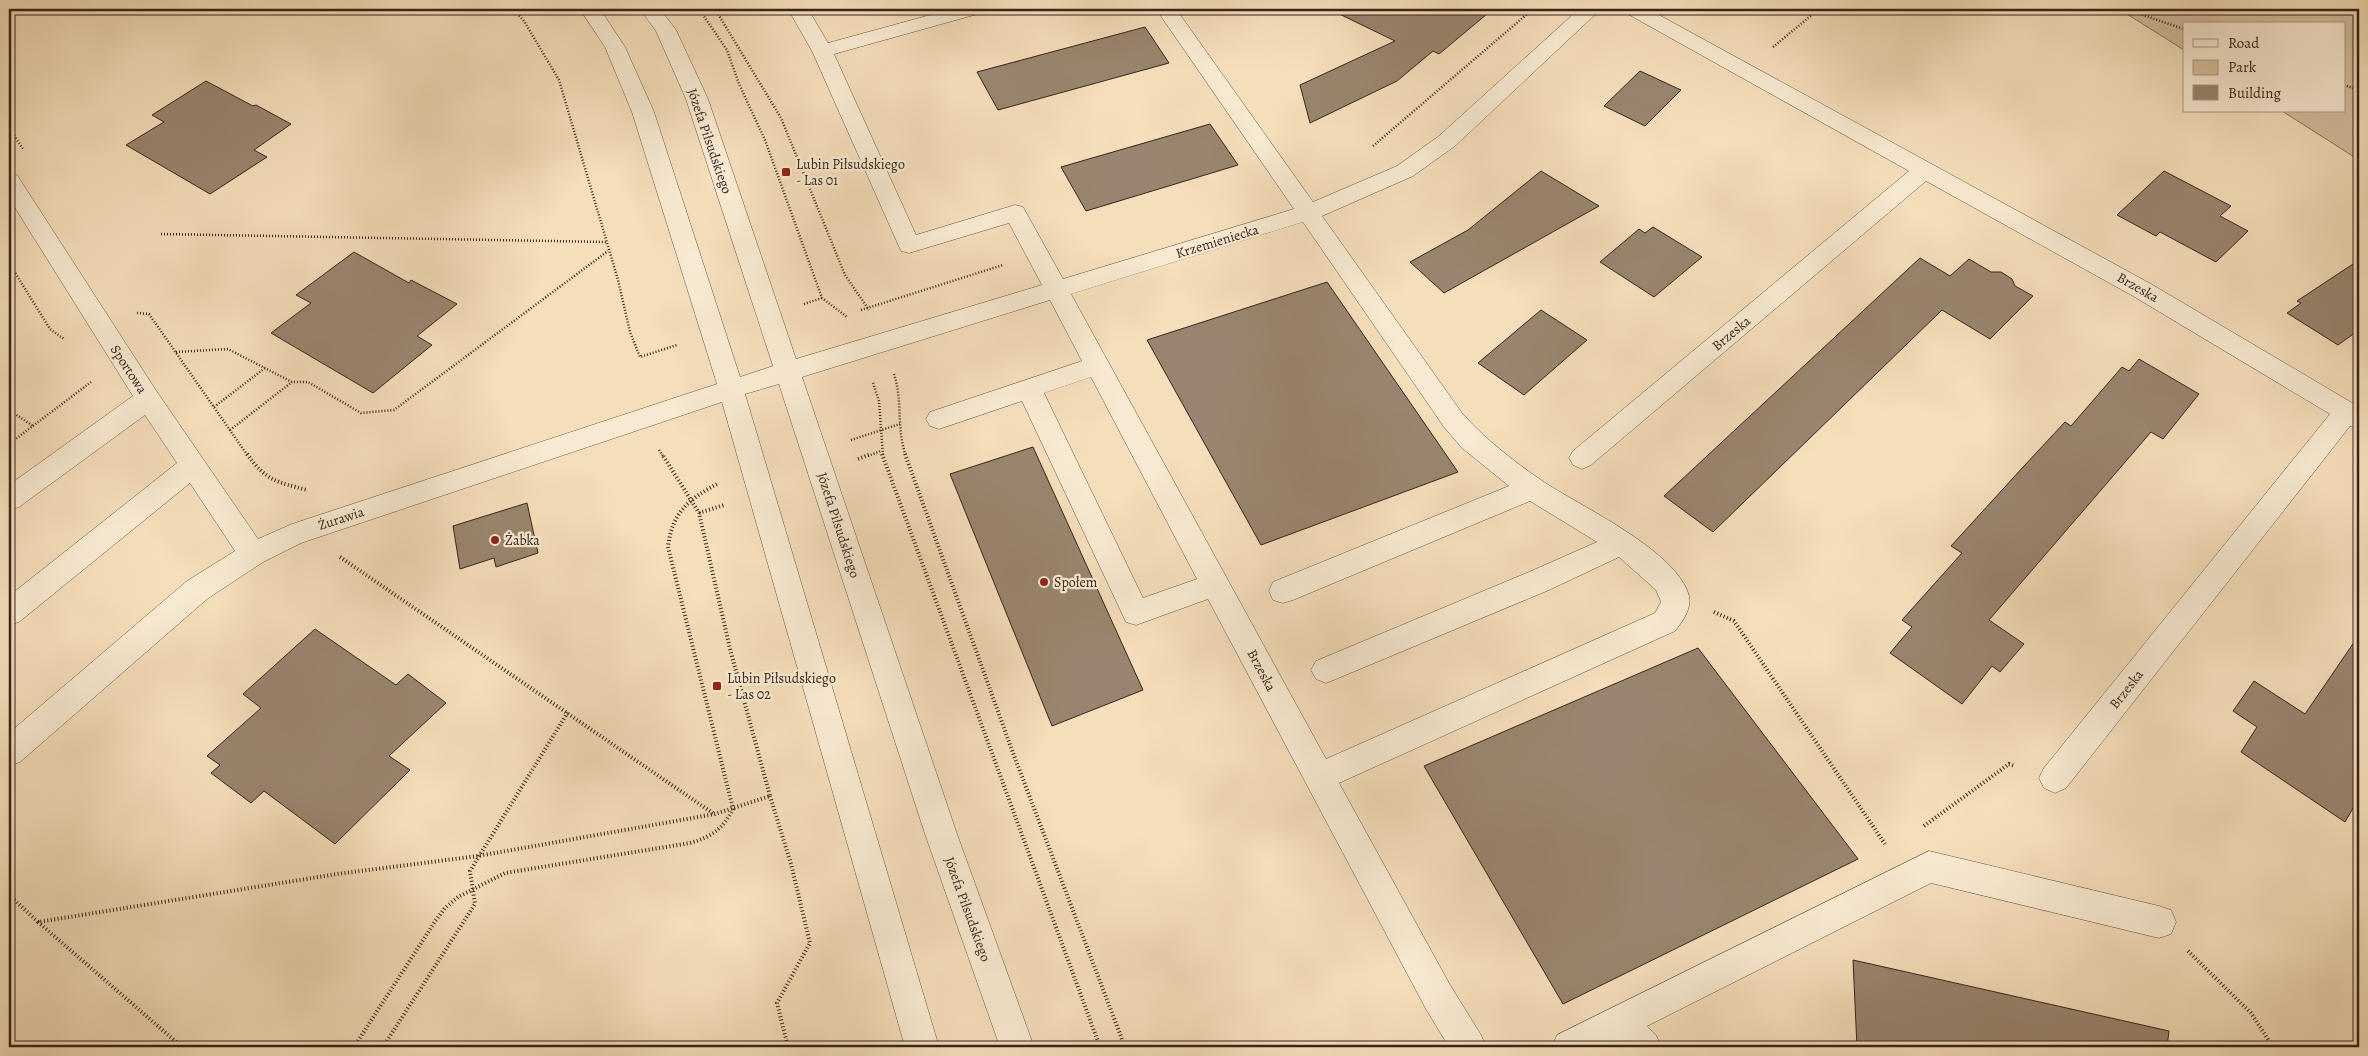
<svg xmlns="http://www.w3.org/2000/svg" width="2368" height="1056" font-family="Alegreya,serif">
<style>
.green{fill:#d5bf9f;stroke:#86725e}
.building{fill:#99856f;stroke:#36251d}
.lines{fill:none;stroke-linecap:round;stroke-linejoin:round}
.minor-casing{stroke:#665344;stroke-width:1}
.path-far1{stroke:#36251d;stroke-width:2.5;stroke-dasharray:1 2;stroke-linecap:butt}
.path{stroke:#36251d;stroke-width:4;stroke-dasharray:1 2.5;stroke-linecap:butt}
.minor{fill:#f8ead2;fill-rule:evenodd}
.poi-dot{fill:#8f2418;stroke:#f8ead2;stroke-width:2}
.labels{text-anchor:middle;stroke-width:4.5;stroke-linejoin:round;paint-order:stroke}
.street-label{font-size:14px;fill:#36251d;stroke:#f8ead2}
.poi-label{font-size:14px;fill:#36251d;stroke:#f8ead2;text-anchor:start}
</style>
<rect width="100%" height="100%" fill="#f5deba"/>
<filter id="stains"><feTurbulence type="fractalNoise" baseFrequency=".004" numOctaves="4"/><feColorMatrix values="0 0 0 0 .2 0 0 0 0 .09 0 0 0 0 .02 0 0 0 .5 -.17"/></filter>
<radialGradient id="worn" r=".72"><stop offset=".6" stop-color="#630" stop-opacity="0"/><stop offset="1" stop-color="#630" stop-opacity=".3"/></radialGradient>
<path class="green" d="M2119,9H2359V160L2282,111H2344V24H2184V50Z"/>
<path class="building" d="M1329,9H1493L1439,54L1433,51L1397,81L1310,123L1300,85L1395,41Z
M1145,27L1169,63L998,110L977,72Z
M1640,71L1681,90L1645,126L1604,106Z
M206,81L253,106L256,105L291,124L254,150L267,157L210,194L126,145L164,122L152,115Z
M1210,124L1238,165L1086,211L1061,167Z
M1541,171L1599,206L1444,293L1410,262L1468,230Z
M2164,171L2231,206L2220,216L2248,231L2216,262L2160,232L2156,236L2117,215Z
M1653,227L1702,257L1654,297L1600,262L1639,229L1645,233Z
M354,252L409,283L411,280L457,304L417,336L432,345L373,393L271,333L311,303L296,295Z
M1920,258L1950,276L1969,259L1991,272H2001L2012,279L2015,286L2033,296L1990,339L1942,310L1713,532L1664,496Z
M2359,260V330L2338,345L2287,313L2301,303L2297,301Z
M1327,282L1458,472L1261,545L1147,340Z
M1541,310L1587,340L1524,395L1478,363Z
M2139,359L2199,394L2163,439L2151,432L1989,620L2024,644L2000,672L1992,666L1962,704L1890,653L1912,627L1902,620L1962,553L1951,546L2024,466L2065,422L2071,426L2122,367L2129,371Z
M1033,447L1143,690L1052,726L950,474Z
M527,503L538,553L496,567L494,558L460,569L453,526Z
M315,629L396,685L408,674L446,703L389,756L410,770L335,844L264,791L251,803L211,773L220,765L207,756L261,708L243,694Z
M2359,635V798L2345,822L2241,752L2257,727L2233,711L2254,681L2305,714Z
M1698,648L1858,859L1563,1004L1424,766Z
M1853,960L2169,1031L2167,1047H1857Z"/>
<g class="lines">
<g class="minor-casing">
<path id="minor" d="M580,9H600L625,47L654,112L740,377L773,366L686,99L656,31L640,9H660L676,30L708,99L796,359L1042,285L1009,223L909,253L901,251L812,51L788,9H808L828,43L952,9H984L981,13L834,54L916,235L1015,205L1023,207L1063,279L1294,209L1156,9H1176L1313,202L1397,166L1439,136L1579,9H1601L1455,146L1413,176L1322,216L1462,413C1485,439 1512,460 1541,480C1579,506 1677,550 1689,596C1692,609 1682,622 1675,631L1339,783L1450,985L1481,1035L1486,1047H1449L1426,1009L1208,599L1136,625L1126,622L1022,401L939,429L930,426L926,419L930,412L1082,361L1050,300L802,377L957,834L1034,1047H1000L925,834L779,384L745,394L939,1047H905L722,402L301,543L263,562L207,599L20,762L9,766V733L187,581L235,551L190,483L19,622L9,625V596L177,463L145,415L19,507L9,510V485L133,396L9,198V172L17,175L157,392L258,539L292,524L717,384L632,112L605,47ZM1303,222L1444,427L1462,448L1509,486L1273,582L1269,591L1273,600L1283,603L1293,600L1530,501L1597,542L1529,572L1316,661L1311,670L1316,679L1326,683L1336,679L1549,590L1619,557L1656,590L1661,602L1655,613L1326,759L1071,294ZM1091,377L1197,579L1143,598L1044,393Z
M1623,9H1648L2151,284L2359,407V429L2350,426L2066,788L2055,793L2044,788L2039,778L2044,768L2330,414L2133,296L1926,181L1591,465L1582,469L1573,465L1569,458L1573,451L1909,171L1626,13Z
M1929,851L2159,906L2171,910L2176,922L2171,934L2159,938L1931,883L1647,1026L1656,1035L1661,1047H1619L1614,1043L1605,1047H1552L1557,1035Z"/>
</g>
<path class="path-far1" d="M513,9L524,21L559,80L618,280L630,332L640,357L677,345
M699,9L727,50L739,84L765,140L822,298L847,317
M715,9L781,118L845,275L869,310
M2125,9L2184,29
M1773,47L1819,9
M2344,85L2359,90
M9,128L23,149
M1373,146L1533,9
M161,234L606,242
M9,263L50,329L64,339
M804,304L822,298
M861,310L1003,265
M137,313L149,314L248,456
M176,352L228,349L292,382H308L361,413L394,410L608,251
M894,374C903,401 896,429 906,456
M873,383L879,401L883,456
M214,407L265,368
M9,410L33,426
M230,430L292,382
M851,440L900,424
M9,444L91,382
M659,450L663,456
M868,456L881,451"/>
<path class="path" d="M247,454C266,481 277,482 307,490
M882,454L1100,1047
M905,454L1013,753L1125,1047
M858,459L871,454
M699,513L724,505
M340,557L714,814
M1714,612L1734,621L1885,844
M770,796L791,864L810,943L777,1003L788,1047
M1924,826L2009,764L2015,766
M9,895L38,922L337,874L478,856L715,814L770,796L730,649L699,513L662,454
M38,922L182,1047
M2188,951L2251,1013L2273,1047
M354,1047L436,920L445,908L458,897L505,873L690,843C711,837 723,829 733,809L668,547C672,512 689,499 719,483
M383,1047L475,904L470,871L568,712"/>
<use href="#minor" class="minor"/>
</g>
<g class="poi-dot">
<rect x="781" y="167" width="10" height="10" rx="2.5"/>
<circle cx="495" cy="540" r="5"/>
<circle cx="1044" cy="582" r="5"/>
<rect x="712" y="681" width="10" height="10" rx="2.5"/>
</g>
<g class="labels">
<g class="street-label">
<text transform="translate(710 141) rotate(71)" y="5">Józefa Piłsudskiego</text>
<text transform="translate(1217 241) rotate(-17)" y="5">Krzemieniecka</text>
<text transform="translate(2138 287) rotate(30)" y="5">Brzeska</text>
<text transform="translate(1731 333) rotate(-40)" y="5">Brzeska</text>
<text transform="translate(129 369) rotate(57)" y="5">Sportowa</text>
<text transform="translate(341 518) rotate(-18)" y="5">Żurawia</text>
<text transform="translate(839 525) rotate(72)" y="5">Józefa Piłsudskiego</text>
<text transform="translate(1262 670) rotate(62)" y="5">Brzeska</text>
<text transform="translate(2126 689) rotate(-52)" y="5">Brzeska</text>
<text transform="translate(968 909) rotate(70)" y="5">Józefa Piłsudskiego</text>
</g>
<g class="poi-label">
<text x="796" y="169">Lubin Piłsudskiego<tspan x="796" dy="16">- Las 01</tspan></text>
<text x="505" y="545">Żabka</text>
<text x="1054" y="587">Społem</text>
<text x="727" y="683">Lubin Piłsudskiego<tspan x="727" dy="16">- Las 02</tspan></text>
</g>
</g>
<rect width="2368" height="1056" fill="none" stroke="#f5deba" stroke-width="30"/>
<rect x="10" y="10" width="2348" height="1036" fill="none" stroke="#36251d" stroke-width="2.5"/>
<rect x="15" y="15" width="2338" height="1026" fill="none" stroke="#36251d"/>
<rect x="2183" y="22" width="162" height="90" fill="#f8ead2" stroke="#aa9b8a"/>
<rect x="2193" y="39" width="25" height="8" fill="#f8ead2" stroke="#aa9b8a"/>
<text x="2228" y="48" font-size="15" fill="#36251d">Road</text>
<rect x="2193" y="60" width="25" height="15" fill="#d5bf9f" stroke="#aa9b8a"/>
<text x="2228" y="72" font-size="15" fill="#36251d">Park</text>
<rect x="2193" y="85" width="25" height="15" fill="#99856f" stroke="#aa9b8a"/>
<text x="2228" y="98" font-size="15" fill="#36251d">Building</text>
<rect width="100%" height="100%" filter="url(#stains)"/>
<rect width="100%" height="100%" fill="url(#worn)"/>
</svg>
